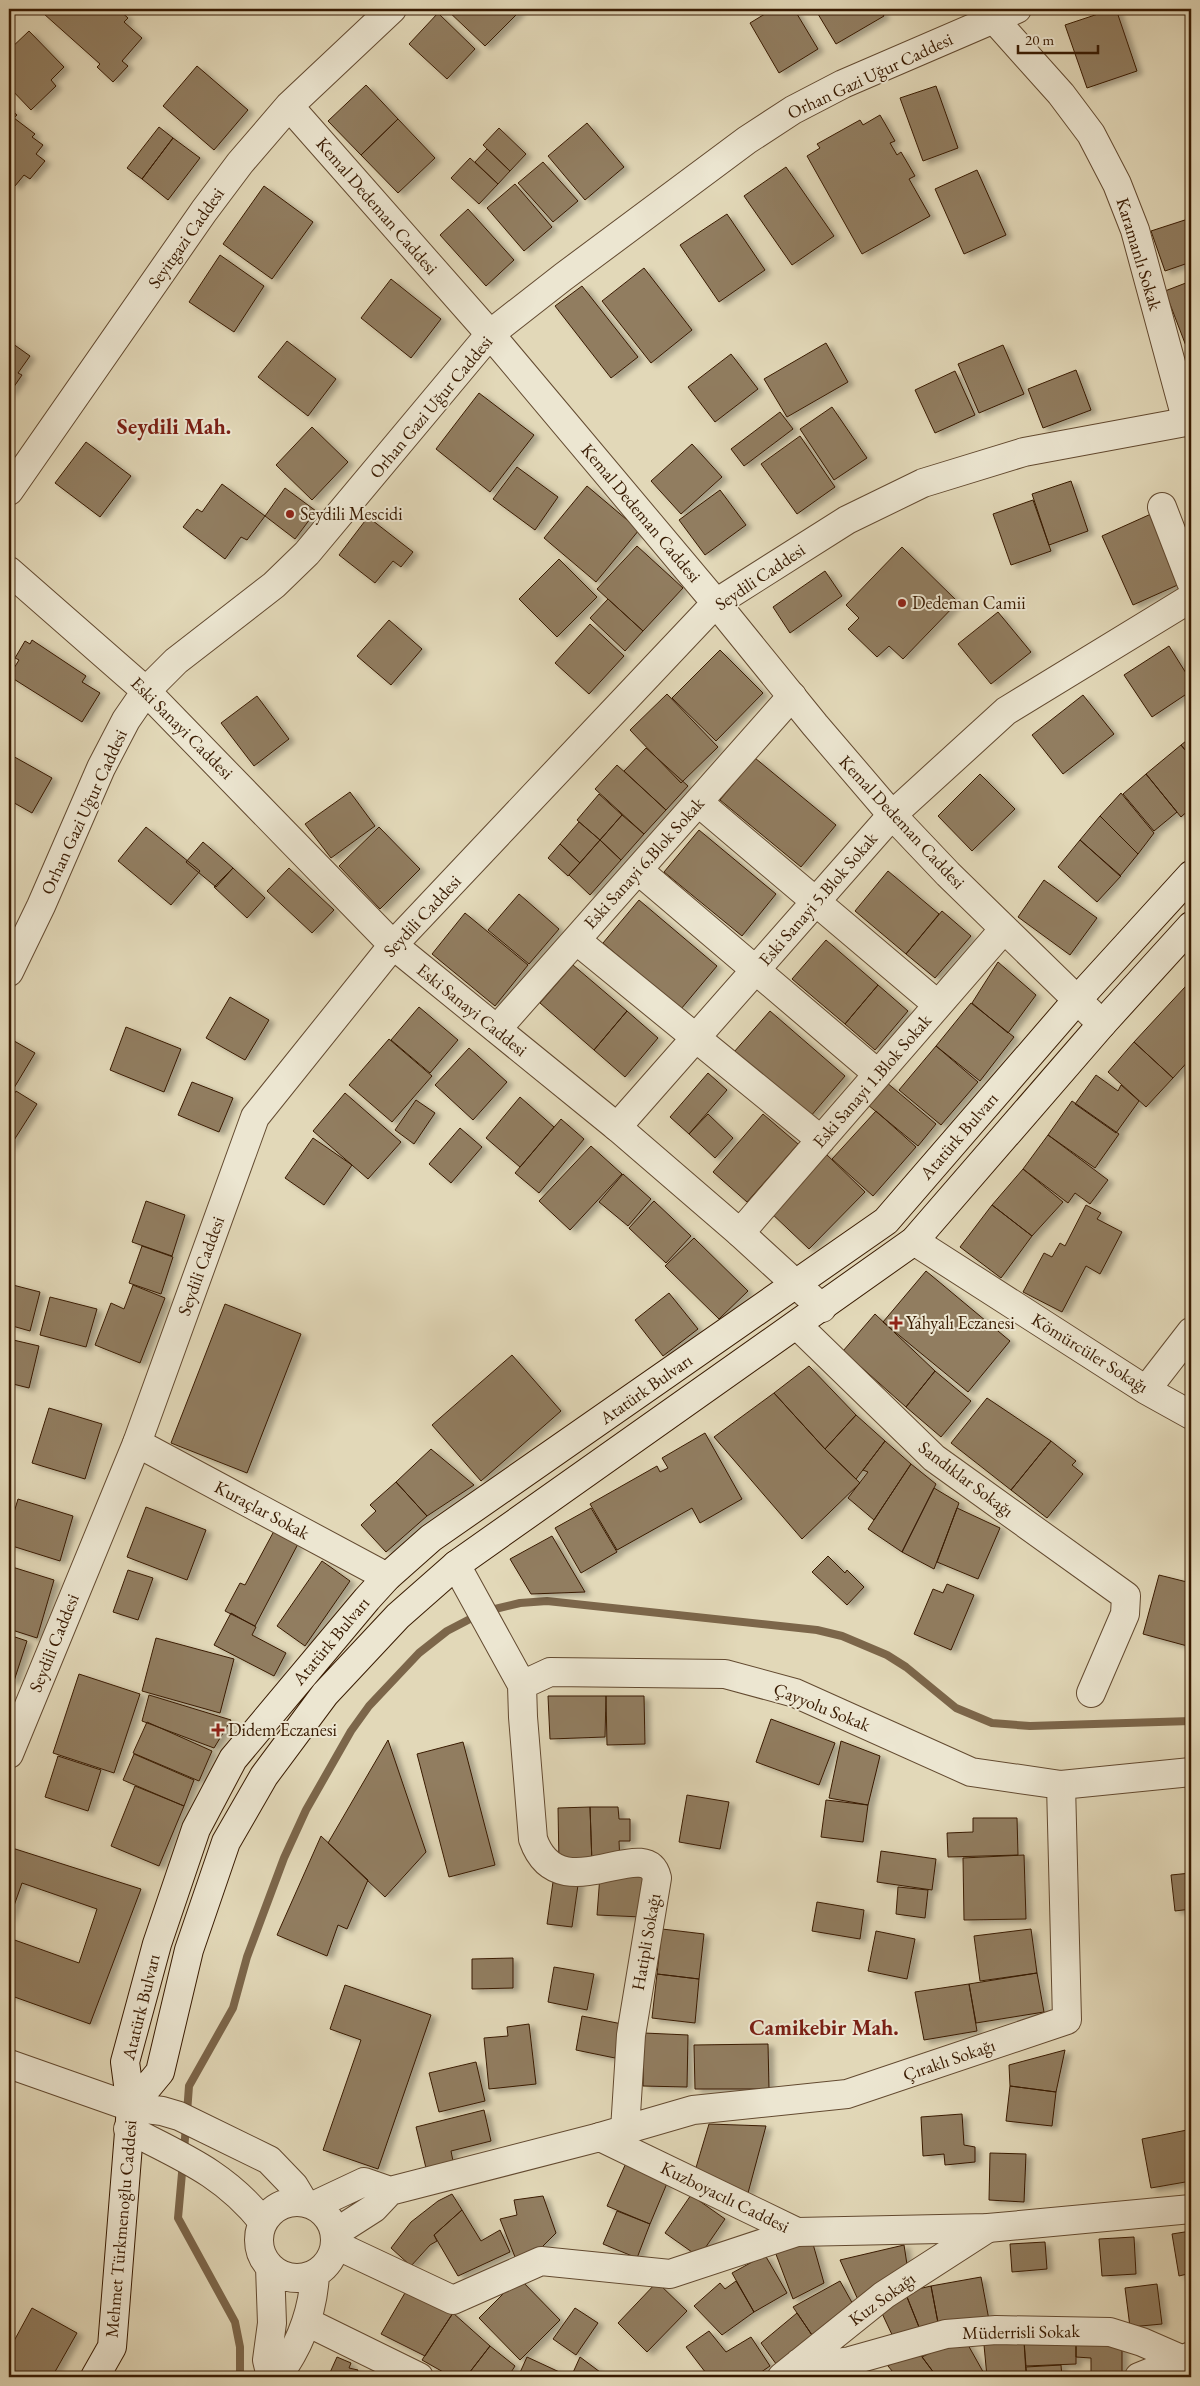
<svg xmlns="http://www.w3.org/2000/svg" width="1200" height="2386" font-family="'EB Garamond',serif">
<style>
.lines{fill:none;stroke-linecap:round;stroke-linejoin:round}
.stream{stroke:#7c664a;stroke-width:8}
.building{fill:#917d61;stroke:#391b02;filter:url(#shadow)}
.minor-casing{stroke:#634a30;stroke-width:30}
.tertiary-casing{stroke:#634a30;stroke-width:30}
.secondary-casing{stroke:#391b02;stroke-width:30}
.minor{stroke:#ece6d1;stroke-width:28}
.tertiary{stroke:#ece6d1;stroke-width:28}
.secondary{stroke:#ece6d1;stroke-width:28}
.poi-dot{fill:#8f2418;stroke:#ece6d1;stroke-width:2}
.labels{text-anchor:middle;stroke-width:4;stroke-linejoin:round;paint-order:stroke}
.street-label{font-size:18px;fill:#391b02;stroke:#ece6d1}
.poi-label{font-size:18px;fill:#391b02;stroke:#ece6d1;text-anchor:start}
.district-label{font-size:22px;font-weight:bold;fill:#7a1f14;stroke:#ece6d1}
</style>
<defs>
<filter id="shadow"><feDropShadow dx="5.5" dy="3" stdDeviation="2.5" flood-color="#0004"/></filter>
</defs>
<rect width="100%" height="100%" fill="#e2d8b8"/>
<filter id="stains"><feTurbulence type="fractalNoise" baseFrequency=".004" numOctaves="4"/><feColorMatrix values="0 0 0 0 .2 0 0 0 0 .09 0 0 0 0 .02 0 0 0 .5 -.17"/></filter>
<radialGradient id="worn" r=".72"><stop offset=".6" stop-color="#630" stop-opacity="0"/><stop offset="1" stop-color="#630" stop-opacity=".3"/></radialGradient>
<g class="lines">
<path class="stream" d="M187,2113L189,2086L233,2008L247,1957L284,1858L306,1810L351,1731L369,1706L419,1653L447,1631L470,1619L495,1609L520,1603L547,1601L817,1630L842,1636L887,1655L906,1667L956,1708L992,1723L1030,1726L1191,1721
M184,2151L186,2125
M183,2162L178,2218L235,2322L240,2347V2377"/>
</g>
<path class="building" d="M49,9L112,11L118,9L128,18L124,22L142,38L122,61L128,66L113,82L97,67L100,64L44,14Z
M446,9H517L520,11L485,46Z
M773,9H794L818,49L779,73L750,23Z
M815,9H880L884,16L836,44Z
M1113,9H1116L1137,71L1087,88L1065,25Z
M438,13L475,49L447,79L409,44Z
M29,31L64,67L51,80L56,86L31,110L9,87V50Z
M197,66L248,110L214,150L163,106Z
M366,85L398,119L361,155L328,121Z
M936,86L958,148L923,161L900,98Z
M9,108L17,115L14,118L35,134L32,137L43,145L36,154L45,161L30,179L24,175L15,186L9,181Z
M880,115L895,141L890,143L897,155L901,152L915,176L909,179L930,216L862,254L807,156L820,148L817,144L860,120L863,125Z
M398,119L435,158L398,193L361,155Z
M587,123L624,167L585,200L548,156Z
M159,127L173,138L142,179L127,168Z
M499,128L526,154L510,171L483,145Z
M173,138L200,158L168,200L142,179Z
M487,149L510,171L498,184L475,162Z
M470,158L498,184L479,204L451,178Z
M543,162L578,201L553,222L518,183Z
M786,167L834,236L792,265L744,196Z
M977,170L1006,235L964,254L935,189Z
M515,184L552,227L524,251L487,208Z
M264,186L313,222L272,279L223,244Z
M468,209L514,260L486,286L440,235Z
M727,214L765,270L719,302L680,245Z
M1191,218V262L1165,271L1151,231Z
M220,255L264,286L234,332L189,302Z
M644,268L692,330L651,363L602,301Z
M391,279L441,319L411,358L361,318Z
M1191,281V359L1165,291Z
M582,286L638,357L611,378L555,306Z
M9,341L30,356L18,373L22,375L9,394Z
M287,341L336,379L308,416L258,377Z
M826,343L848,382L787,417L764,379Z
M1003,345L1024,394L979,413L958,364Z
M731,354L758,389L715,422L688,387Z
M1076,370L1091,410L1043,428L1028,389Z
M955,371L975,415L935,433L915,390Z
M479,393L534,435L490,492L436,449Z
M832,407L867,458L834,480L800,429Z
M780,412L793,429L744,466L731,449Z
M312,427L348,462L312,500L276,465Z
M800,436L835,487L797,514L761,464Z
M86,442L131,476L100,517L55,483Z
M692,444L722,477L681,514L651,481Z
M517,467L558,497L535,530L493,499Z
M1071,481L1088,531L1049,545L1032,494Z
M222,484L265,516L247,540L241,537L225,559L183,527L197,509L202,512Z
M587,486L639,530L596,582L544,538Z
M285,488L316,511L295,539L265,516Z
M720,490L746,525L705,555L679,520Z
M1033,500L1051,551L1011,565L993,514Z
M1151,514L1182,583L1133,605L1102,536Z
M368,517L413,552L401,567L393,561L375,583L339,555Z
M637,546L683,588L643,631L597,589Z
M902,547L958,602L903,659L889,646L877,657L848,629L859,618L846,605Z
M559,559L597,597L557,637L519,599Z
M825,571L842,596L790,633L773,607Z
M608,599L643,631L625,651L590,618Z
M998,612L1031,652L991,684L958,644Z
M389,620L422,649L391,685L357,656Z
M590,624L624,656L589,694L555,663Z
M32,640L86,676L82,682L100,693L82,722L9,676L19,660L15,658L25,641L30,644Z
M1169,646L1191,681V691L1152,717L1124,675Z
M720,650L763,693L716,741L672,698Z
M667,694L718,747L681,783L630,730Z
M1083,695L1114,734L1063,774L1032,735Z
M257,696L289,739L254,766L221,723Z
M1191,737V757L1181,745Z
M1181,745L1191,757V808L1181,817L1146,774Z
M646,748L688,786L666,810L624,771Z
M11,755L52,778L32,813L9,800V759Z
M755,758L836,825L801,867L720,800Z
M617,765L666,810L644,834L595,789Z
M980,774L1015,809L972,851L938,816Z
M1146,774L1177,812L1154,831L1123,794Z
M350,792L375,826L331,858L305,824Z
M1121,793L1154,833L1138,854L1100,816Z
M599,794L622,815L600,840L577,820Z
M622,815L644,834L621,860L600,840Z
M1100,816L1138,854L1120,876L1080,840Z
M579,822L600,840L580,863L560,844Z
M146,827L200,871L171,905L118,861Z
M379,827L420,869L380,909L339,866Z
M699,830L776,894L742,936L664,872Z
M600,840L621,860L590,895L569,875Z
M1080,840L1121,876L1097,902L1058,867Z
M203,842L233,868L216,887L186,862Z
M560,844L580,863L568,876L548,858Z
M233,868L265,898L247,918L214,887Z
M289,868L334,910L312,933L267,891Z
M888,871L939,914L906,954L855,911Z
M1044,880L1097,918L1070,955L1018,917Z
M519,894L559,929L529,964L488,930Z
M639,900L717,966L681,1009L603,943Z
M942,911L971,936L935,978L906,954Z
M465,913L528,965L495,1006L432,954Z
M826,940L878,985L845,1024L792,979Z
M998,962L1036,995L1008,1033L972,1003Z
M573,965L627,1011L594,1050L540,1003Z
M1191,979V992L1185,987Z
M878,985L908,1011L875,1050L845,1024Z
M1185,987L1191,992V1058L1173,1078L1134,1042Z
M230,997L269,1020L245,1060L206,1038Z
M971,1003L1014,1037L980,1081L936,1046Z
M419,1007L458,1040L430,1073L391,1040Z
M627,1011L658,1038L625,1077L594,1050Z
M770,1011L845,1076L810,1117L734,1052Z
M126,1027L181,1049L164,1092L110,1070Z
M9,1038L35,1053L11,1093L9,1091Z
M389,1039L432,1076L392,1122L349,1085Z
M1134,1042L1173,1078L1146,1107L1108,1072Z
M936,1046L978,1082L941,1125L899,1090Z
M469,1048L507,1082L473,1120L435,1085Z
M708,1073L727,1090L689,1134L670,1117Z
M1096,1075L1118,1091L1121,1085L1139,1101L1116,1133L1075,1104Z
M192,1082L233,1098L219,1132L178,1115Z
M886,1082L936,1124L918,1146L868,1105Z
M16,1091L37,1104L9,1148V1103Z
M345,1093L401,1142L368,1179L313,1131Z
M520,1097L554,1127L520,1167L486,1138Z
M416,1100L435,1113L414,1144L395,1130Z
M1072,1101L1119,1134L1095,1168L1048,1135Z
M876,1111L916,1147L873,1196L832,1159Z
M708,1114L733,1138L715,1158L689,1134Z
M763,1114L798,1144L747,1202L713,1172Z
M561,1119L584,1139L539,1193L515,1173Z
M460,1128L482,1147L451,1183L429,1164Z
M1048,1135L1108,1180L1090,1204L1075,1193L1068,1203L1023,1169Z
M313,1138L352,1165L324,1205L285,1178Z
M591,1146L622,1174L570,1230L539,1201Z
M824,1152L865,1192L809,1249L768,1210Z
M1023,1169L1063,1202L1032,1236L992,1205Z
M623,1174L651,1199L628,1226L599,1202Z
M146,1201L185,1215L172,1256L132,1242Z
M654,1201L691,1236L666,1263L629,1228Z
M992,1205L1032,1236L1001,1278L960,1247Z
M1086,1205L1101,1213L1097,1219L1122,1232L1100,1274L1086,1266L1062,1312L1023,1292L1044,1253L1052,1257L1060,1243L1065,1246Z
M694,1238L748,1291L719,1319L665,1266Z
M142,1246L173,1257L161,1294L129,1283Z
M926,1271L1010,1341L968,1392L883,1322Z
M9,1284L40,1292L30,1331L9,1325Z
M133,1285L165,1298L140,1363L95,1345L111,1303L124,1309Z
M669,1293L698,1329L663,1356L635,1320Z
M50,1297L97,1309L86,1347L40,1335Z
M225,1304L301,1334L247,1473L171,1443Z
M875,1314L935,1371L906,1407L843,1351Z
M9,1339L39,1346L29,1388L9,1383Z
M512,1355L561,1411L481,1481L432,1425Z
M809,1366L856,1415L825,1449L774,1393Z
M935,1371L971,1401L941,1437L906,1407Z
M774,1393L825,1449L860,1483L802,1539L714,1437Z
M987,1398L1051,1441L1011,1490L951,1443Z
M49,1408L102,1424L85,1479L32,1463Z
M856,1415L885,1441L856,1479L825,1449Z
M705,1433L742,1499L700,1523L692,1508L617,1550L590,1504L657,1466L660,1472L668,1468L662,1458Z
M885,1441L911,1464L874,1520L848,1498L868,1472L863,1470Z
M1051,1441L1076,1461L1072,1465L1083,1474L1047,1518L1011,1490Z
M431,1449L474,1485L427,1516L396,1482Z
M911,1464L936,1484L902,1552L868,1529Z
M396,1482L427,1516L386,1552L361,1525L376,1511L370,1505Z
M934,1488L959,1503L934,1569L902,1552Z
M18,1499L73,1516L60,1561L9,1545V1529Z
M146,1507L206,1530L187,1580L127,1557Z
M591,1508L617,1552L581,1573L555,1528Z
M957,1508L1000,1528L978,1579L937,1562Z
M274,1531L298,1544L255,1626L225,1611L240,1583L245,1585Z
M552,1536L585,1592L531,1594L510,1559Z
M828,1556L845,1573L847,1570L864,1587L847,1605L812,1572Z
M322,1561L350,1581L305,1646L277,1626Z
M9,1566L54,1580L37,1638L9,1629Z
M128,1570L153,1578L138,1620L113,1612Z
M1159,1575L1191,1583V1647L1143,1634Z
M947,1584L974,1595L951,1650L914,1634L933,1589L943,1593Z
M231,1613L256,1627L252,1635L286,1653L274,1676L214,1645Z
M9,1635L27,1641L14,1681L9,1680Z
M156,1638L234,1659L220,1713L142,1691Z
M79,1674L140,1694L114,1773L53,1753Z
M149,1695L231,1720L214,1748L142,1721Z
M548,1696H606L605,1737L550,1739Z
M606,1696H644L645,1744L607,1745Z
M771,1719L835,1743L819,1785L756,1762Z
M147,1722L212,1751L199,1781L133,1753Z
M388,1740L426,1852L385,1897L328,1843Z
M841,1741L880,1756L868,1805L829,1798Z
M463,1742L495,1865L449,1877L417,1754Z
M134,1754L194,1780L184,1806L123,1780Z
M58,1756L101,1770L88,1811L45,1797Z
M135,1786L184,1806L159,1866L111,1846Z
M687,1795L729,1802L720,1849L679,1842Z
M826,1800L868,1805L863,1842L821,1837Z
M590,1807L592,1864H559L558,1808Z
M590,1807H618L619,1819H630V1841H619L620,1863L592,1864Z
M973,1818H1017L1018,1855L948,1857L947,1833L973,1832Z
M321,1836L368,1880L347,1929L338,1925L327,1956L277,1935Z
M9,1847L141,1889L90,2024L9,1995V1938L79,1963L97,1909L22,1883L9,1920Z
M881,1851L936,1859L932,1890L877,1882Z
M1024,1855L1026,1919L964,1920L963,1858Z
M1191,1873V1909L1175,1911L1171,1875Z
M554,1875L579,1878L572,1927L547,1924Z
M600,1875L643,1877L642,1917L597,1915Z
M898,1887L928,1890L925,1918L896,1914Z
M817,1902L864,1910L860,1939L812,1931Z
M662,1929L704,1934L699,1979L657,1974Z
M1031,1929L1037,1973L980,1981L974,1936Z
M876,1931L915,1939L907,1979L868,1971Z
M513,1958V1988L472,1989V1959Z
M554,1967L594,1974L587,2010L548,2002Z
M1037,1973L1044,2012L976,2023L969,1984Z
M657,1974L699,1979L695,2023L652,2018Z
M969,1984L977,2031L924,2040L915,1992Z
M345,1985L431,2015L378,2169L323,2150L361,2040L330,2029Z
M582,2016L622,2024L615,2058L576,2050Z
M529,2024L536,2084L489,2089L484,2038L508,2036L507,2027Z
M644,2033L688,2035L687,2087L643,2086Z
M768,2044L769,2089H695L694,2045Z
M1065,2050L1056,2092L1010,2086L1009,2065Z
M476,2062L485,2101L439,2112L429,2073Z
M1010,2086L1056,2092L1052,2126L1006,2121Z
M484,2110L491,2141L451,2151L453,2161L426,2168L416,2127Z
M962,2114L964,2145L975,2147V2162L945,2165L944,2154L923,2156L921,2117Z
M709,2124L766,2126L748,2193L695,2171Z
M1187,2130L1191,2151V2181L1151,2188L1142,2139Z
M990,2153L1026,2154L1024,2202L989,2200Z
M626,2163L668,2181L650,2224L607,2206Z
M452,2194L462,2210L434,2235L437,2241L430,2245L411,2266L391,2248L411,2222L438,2201Z
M691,2195L725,2219L699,2257L665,2233Z
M543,2196L556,2233L536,2253L515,2257L500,2219L517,2215L514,2200Z
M462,2210L481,2241L500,2230L510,2252L458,2276L434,2235Z
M617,2211L650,2224L637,2258L603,2244Z
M1191,2231V2273L1179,2276L1172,2234Z
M1134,2237L1136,2274L1102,2276L1099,2239Z
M1045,2242L1047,2269L1012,2272L1010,2244Z
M813,2244L824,2283L793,2299L774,2249Z
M904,2245L908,2271L859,2302L840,2260Z
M765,2255L787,2293L754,2312L732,2273Z
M981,2277L989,2320L939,2328L931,2286Z
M519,2278L560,2320L520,2360L479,2318Z
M736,2281L754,2312L722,2335L694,2306L720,2283L725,2289Z
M840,2281L855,2308L814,2338L793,2307Z
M657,2282L687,2311L647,2352L618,2323Z
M1157,2284L1162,2324L1130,2327L1125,2288Z
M409,2286L453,2313L425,2356L381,2334Z
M931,2286L939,2328L921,2332L905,2292Z
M905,2292L921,2332L895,2341L879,2307Z
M32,2308L77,2333L52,2377H9V2350Z
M575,2308L598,2323L576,2355L553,2339Z
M453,2313L490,2346L466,2377H452L422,2360Z
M797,2313L814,2338L779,2368L761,2343Z
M709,2331L726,2352L751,2337L770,2366L754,2377H709L686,2347Z
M963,2336L986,2377H937L922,2357Z
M1076,2340V2364L1026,2366L1024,2341Z
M1076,2340L1122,2341V2376L1091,2375V2358L1076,2357Z
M1024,2341L1026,2374L987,2377L984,2345Z
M490,2346L515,2366L508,2377H466Z
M914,2346L937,2377H897L888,2366Z
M337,2357L351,2363L349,2368L358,2370L355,2377H328Z
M527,2357L568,2376V2377H518Z
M580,2357L600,2372L597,2377H571Z
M1061,2365L1062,2377H1027L1026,2367Z"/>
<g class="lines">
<g class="minor-casing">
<path id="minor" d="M985,9L1061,94L1091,134L1117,184L1135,230L1187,422
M1162,507L1191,582
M698,802L938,1005
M638,870L878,1074
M576,940L821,1140
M497,1029L792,696
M617,1127L892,815L1006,711L1191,598
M740,1233L1004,929
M914,1241L1146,1390L1191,1415
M797,1325L934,1458L1126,1596L1125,1614L1091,1693
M1146,1390L1191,1332
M137,1443L387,1577
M456,1565L522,1685L550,1672L725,1674L795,1693L971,1772L1061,1785L1191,1772
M522,1685L523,1717L533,1839C559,1914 646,1831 657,1878L631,2035L625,2130
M600,2137L693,2110L847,2094L1067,2020L1061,1785
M336,2245L453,2300L541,2261L670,2274L797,2232
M307,2322L419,2377
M799,2363L829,2364L850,2361L946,2334L996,2330L1110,2332L1142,2342L1181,2359
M782,2377L884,2295L988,2228
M1139,2377L1191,2356"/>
</g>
<g class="tertiary-casing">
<path id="tertiary" d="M289,106L490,334L716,603L815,725L892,815L948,874L1102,1024
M9,491L204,211L240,163L289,106L392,9
M9,571L146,691L393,945L617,1127L740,1233L822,1308
M9,972L41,906L101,768L126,720L146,691L176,661L274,585L307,553L490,334L563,277L747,140L793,110L843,84L1017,9
M9,1754L137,1443L255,1117L393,945L716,603L847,520L923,483L1024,452L1191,421
M9,2064L131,2107L162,2111L179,2116L269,2160L294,2186L303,2201
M128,2129C182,2157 224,2173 263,2222
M259 2240a38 38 0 1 1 76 0a38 38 0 1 1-76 0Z
M315,2205L364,2182L390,2191
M335,2233L374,2208L390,2191L600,2137L797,2232L988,2228L1191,2209
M270,2267L272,2323L267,2360L271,2377
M277,2377C300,2346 313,2313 315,2274"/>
</g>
<g class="secondary-casing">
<path id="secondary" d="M131,2107L160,2072L189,1950L226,1842L264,1776L325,1694L398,1616L456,1565L914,1241L1102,1024L1191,926
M95,2377L112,2347L131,2107L125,2062L157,1944L196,1829L233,1759L367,1599L387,1577L431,1538L886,1221L1077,1000L1191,875"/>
</g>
<use href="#minor" class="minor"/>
<use href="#tertiary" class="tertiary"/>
<use href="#secondary" class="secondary"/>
</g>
<g class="poi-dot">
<circle cx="290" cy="514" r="5"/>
<circle cx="902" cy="603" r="5"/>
<path d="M893.5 1315.5h5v5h5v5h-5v5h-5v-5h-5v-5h5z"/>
<path d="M215.5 1722.5h5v5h5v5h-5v5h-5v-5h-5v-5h5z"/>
</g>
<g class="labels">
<g class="street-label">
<text transform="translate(870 76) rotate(-25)" y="6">Orhan Gazi Uğur Caddesi</text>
<text transform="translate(377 206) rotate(49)" y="6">Kemal Dedeman Caddesi</text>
<text transform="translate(186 238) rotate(-55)" y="6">Seyitgazi Caddesi</text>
<text transform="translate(1139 254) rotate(73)" y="6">Karamanlı Sokak</text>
<text transform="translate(431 407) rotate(-50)" y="6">Orhan Gazi Uğur Caddesi</text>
<text transform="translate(641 513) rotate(50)" y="6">Kemal Dedeman Caddesi</text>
<text transform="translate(760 577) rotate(-34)" y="6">Seydili Caddesi</text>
<text transform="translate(182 728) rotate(45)" y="6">Eski Sanayi Caddesi</text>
<text transform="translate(84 812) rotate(-65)" y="6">Orhan Gazi Uğur Caddesi</text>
<text transform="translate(902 822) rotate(47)" y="6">Kemal Dedeman Caddesi</text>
<text transform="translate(644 863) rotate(-48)" y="6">Eski Sanayi 6.Blok Sokak</text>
<text transform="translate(818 899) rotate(-49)" y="6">Eski Sanayi 5.Blok Sokak</text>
<text transform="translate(422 916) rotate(-47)" y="6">Seydili Caddesi</text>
<text transform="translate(472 1010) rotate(39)" y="6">Eski Sanayi Caddesi</text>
<text transform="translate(872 1081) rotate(-49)" y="6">Eski Sanayi 1.Blok Sokak</text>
<text transform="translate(959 1136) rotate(-49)" y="6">Atatürk Bulvarı</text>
<text transform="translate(201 1266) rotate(-70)" y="6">Seydili Caddesi</text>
<text transform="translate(1090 1353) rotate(32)" y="6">Kömürcüler Sokağı</text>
<text transform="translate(646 1389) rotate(-35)" y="6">Atatürk Bulvarı</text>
<text transform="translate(966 1479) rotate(37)" y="6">Sandıklar Sokağı</text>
<text transform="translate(262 1510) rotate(28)" y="6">Kuraçlar Sokak</text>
<text transform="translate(331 1641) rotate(-50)" y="6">Atatürk Bulvarı</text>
<text transform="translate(54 1643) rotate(-68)" y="6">Seydili Caddesi</text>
<text transform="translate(822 1707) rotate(22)" y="6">Çayyolu Sokak</text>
<text transform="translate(646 1942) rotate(-80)" y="6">Hatipli Sokağı</text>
<text transform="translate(141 2007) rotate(-76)" y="6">Atatürk Bulvarı</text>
<text transform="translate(949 2060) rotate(-19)" y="6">Çıraklı Sokağı</text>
<text transform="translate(725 2197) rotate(26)" y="6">Kuzboyacılı Caddesi</text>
<text transform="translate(121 2229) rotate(-85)" y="6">Mehmet Türkmenoğlu Caddesi</text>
<text transform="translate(882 2299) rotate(-36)" y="6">Kuz Sokağı</text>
<text transform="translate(1021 2332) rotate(-1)" y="6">Müderrisli Sokak</text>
</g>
<g class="poi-label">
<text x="300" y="520">Seydili Mescidi</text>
<text x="912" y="609">Dedeman Camii</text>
<text x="906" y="1329">Yahyalı Eczanesi</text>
<text x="228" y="1736">Didem Eczanesi</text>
</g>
<g class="district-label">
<text x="174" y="434">Seydili Mah.</text>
<text x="824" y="2035">Camikebir Mah.</text>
</g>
</g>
<rect width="1200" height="2386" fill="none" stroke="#e2d8b8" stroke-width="30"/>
<rect x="10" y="10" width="1180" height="2366" fill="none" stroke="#391b02" stroke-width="2.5"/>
<rect x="15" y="15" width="1170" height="2356" fill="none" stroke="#391b02"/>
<path d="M1018 45v8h80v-8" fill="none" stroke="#391b02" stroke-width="2.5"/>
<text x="1025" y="45" font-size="15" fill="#391b02" stroke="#ece6d1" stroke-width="4" paint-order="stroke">20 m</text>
<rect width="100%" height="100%" filter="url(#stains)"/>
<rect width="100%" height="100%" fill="url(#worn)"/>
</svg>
